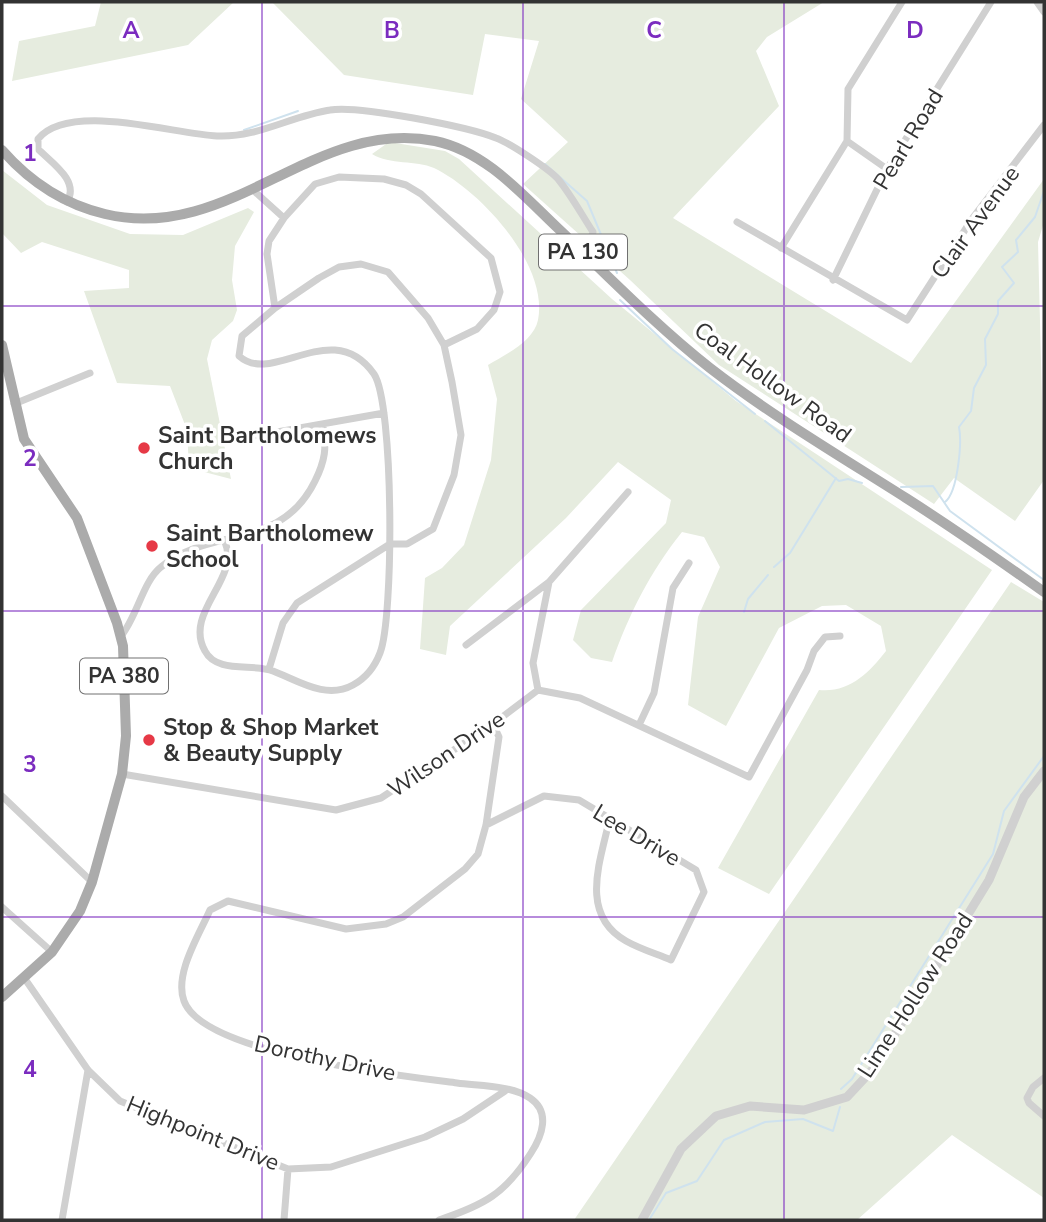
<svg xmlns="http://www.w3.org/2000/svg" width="1046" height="1222" font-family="'Nunito Sans',sans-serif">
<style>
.green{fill:#e6ecdf}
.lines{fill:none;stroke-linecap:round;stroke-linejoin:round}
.stream{stroke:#cfe2ee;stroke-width:2}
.minor{stroke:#d0d0d0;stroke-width:7}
.tertiary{stroke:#d0d0d0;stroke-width:9}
.primary{stroke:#ababab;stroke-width:10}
.grid{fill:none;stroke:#7b2cbf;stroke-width:2;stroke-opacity:0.55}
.poi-dot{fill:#e63946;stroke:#fff;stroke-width:2.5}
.labels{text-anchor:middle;stroke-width:7;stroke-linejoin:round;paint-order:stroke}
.shield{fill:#fff;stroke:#707070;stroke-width:2}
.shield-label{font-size:21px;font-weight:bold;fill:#333}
.street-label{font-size:23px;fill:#333;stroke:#fff}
.poi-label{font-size:23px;font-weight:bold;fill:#333;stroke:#fff;text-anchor:start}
.grid-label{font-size:23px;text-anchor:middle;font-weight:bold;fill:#7b2cbf;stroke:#fff;stroke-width:7;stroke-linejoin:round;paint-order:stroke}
</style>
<rect width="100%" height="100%" fill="#fff"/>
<path class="green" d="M101,2H234L188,45L12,81L19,41L95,26Z
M272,2H824L767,37L756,51L779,106L673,218L911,363L1044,179V222L1038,242L1044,480L1015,521L954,478L934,504L719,365L630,280L523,184L568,142L521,99L539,41L485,34L473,95L344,75Z
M389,142L445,151L459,159L612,299L736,401L992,570L769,894L718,868L819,690C849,693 869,673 886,651L881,626L846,605L822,606L779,628L726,726L688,705L698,617L720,567L704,537L682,532C650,572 629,614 612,662L591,658L573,640L581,610L666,523L671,500L618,462L566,518L450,626L446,655L420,649L425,578L442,568L464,545L491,460L497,399L488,365C505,355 534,341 538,320C549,265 480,190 434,168C416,160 390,165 372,154Z
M2,170L47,205L130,234L183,235L248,208L254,212L235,246L232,280L237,310L233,321L212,340L207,359L231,479L189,468L187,430L170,386L117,383L84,291L129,288V270L42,242L21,253L2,233Z
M1011,582L1044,602V1198L952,1135L857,1220H574Z"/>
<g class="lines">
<path class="stream" d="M244,130L298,111
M545,164L587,201L617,273
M620,300L672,349L755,414
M765,421L839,481L848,479L862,483
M901,487L933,486L950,511L1044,580
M945,502C958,492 962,442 959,427L971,411L974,388L986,365L985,339L998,314V301L1014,283L1002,267L1018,252L1016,240L1035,217L1044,191
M774,567L790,553L836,478
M744,612L748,599L768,575
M841,1089L852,1079L993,854L1004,811L1044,756
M649,1220L666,1193L697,1181L724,1140L765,1122L803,1119L833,1131L840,1107"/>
<path class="minor" d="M1037,2L1044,12
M847,141L848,89L902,2
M847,141L887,169
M253,190L284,218
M67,202C80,181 52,163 38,149V139C69,101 173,134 217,136C257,138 291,116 330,110C358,105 469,127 496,138C510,143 549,169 558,179C571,195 582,215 593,232L586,255
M737,222L907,320L972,219L1044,125
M781,248L847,141
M833,280L887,169L991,2
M275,308L267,254L269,241L284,218L315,184L339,177L384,179L406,185L421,194L491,258L500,292L494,310L477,329L444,345
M14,404L90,373
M248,437L384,413
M225,542C241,579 183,612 205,651C217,674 253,663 273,671C299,681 326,700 353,685C366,678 375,666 380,653C394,618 394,404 374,374C332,315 273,387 239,356L242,336L275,308L319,278L339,267L361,264L388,272L428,318L444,345L452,382L461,435L454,475L433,529L407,544H390
M121,636C137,617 143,581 161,567C211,526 281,551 315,481C325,461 327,448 323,425
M466,645L549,582
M269,669L283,623L297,603L390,544
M538,690L533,663L549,582L628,492
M639,725L654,693L673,588L689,563
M122,774L336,810L381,798L493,724L538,690L580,698L749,777L807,670L814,651L825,637L840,636
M2,796L92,882
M486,825L544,796L579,800L696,870L704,892L671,960C657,954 640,949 626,941C578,914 601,860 610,817
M2,907L52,952
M25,979L88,1070L120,1101L288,1169L331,1167L425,1137L463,1119L505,1091
M1044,1078L1033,1087L1027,1098L1029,1103L1044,1116
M62,1220L88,1070
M284,1220L288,1169
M439,1220C484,1205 505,1194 531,1153C542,1136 551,1112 530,1098C511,1085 478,1086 457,1083C403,1076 203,1054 184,1001C174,974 199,935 210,910L228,901L346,929L386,924L403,917L465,869L478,854L486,825L499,737L493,724"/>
<path class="tertiary" d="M642,1220L681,1149L716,1116L750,1106L804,1110L847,1097L874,1068L989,880L1024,797L1044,771"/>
<path class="primary" d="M2,150C30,182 63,204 105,214C231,244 313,117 435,141C488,152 526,199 564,234C611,279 658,327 710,368C772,416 840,456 906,498C953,528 999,560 1044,592
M2,345L24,439L77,518L117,623L123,646L126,736L122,774L92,882L80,911L52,952L2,997"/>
</g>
<path class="grid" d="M262,2V1220M523,2V1220M784,2V1220M2,306H1044M2,611H1044M2,917H1044"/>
<g class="poi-dot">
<circle cx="144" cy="448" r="7"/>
<circle cx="152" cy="546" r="7"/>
<circle cx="149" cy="740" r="7"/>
</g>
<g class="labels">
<g class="shield">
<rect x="539" y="234.5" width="88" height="35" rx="5"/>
<rect x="80" y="658.5" width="88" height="35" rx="5"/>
</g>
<g class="shield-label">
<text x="583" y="259">PA 130</text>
<text x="124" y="683">PA 380</text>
</g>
<g class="street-label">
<text transform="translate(908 139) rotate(-59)" y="8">Pearl Road</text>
<text transform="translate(975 222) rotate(-54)" y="8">Clair Avenue</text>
<text transform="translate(773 382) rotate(36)" y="8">Coal Hollow Road</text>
<text transform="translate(446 754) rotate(-34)" y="8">Wilson Drive</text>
<text transform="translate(637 835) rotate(31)" y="8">Lee Drive</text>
<text transform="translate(915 995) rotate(-57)" y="8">Lime Hollow Road</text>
<text transform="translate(325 1058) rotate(12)" y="8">Dorothy Drive</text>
<text transform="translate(203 1133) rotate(22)" y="8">Highpoint Drive</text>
</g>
<g class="poi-label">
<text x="158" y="443">Saint Bartholomews<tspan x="158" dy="26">Church</tspan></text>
<text x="166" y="541">Saint Bartholomew<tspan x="166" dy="26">School</tspan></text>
<text x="163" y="735">Stop &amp; Shop Market<tspan x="163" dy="26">&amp; Beauty Supply</tspan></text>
</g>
</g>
<g class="grid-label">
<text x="131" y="38">A</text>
<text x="392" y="38">B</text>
<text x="654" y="38">C</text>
<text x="915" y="38">D</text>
<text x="30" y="161">1</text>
<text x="30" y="466">2</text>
<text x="30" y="772">3</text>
<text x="30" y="1077">4</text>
</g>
<rect width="1046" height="1222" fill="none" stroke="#333333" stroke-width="7"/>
</svg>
